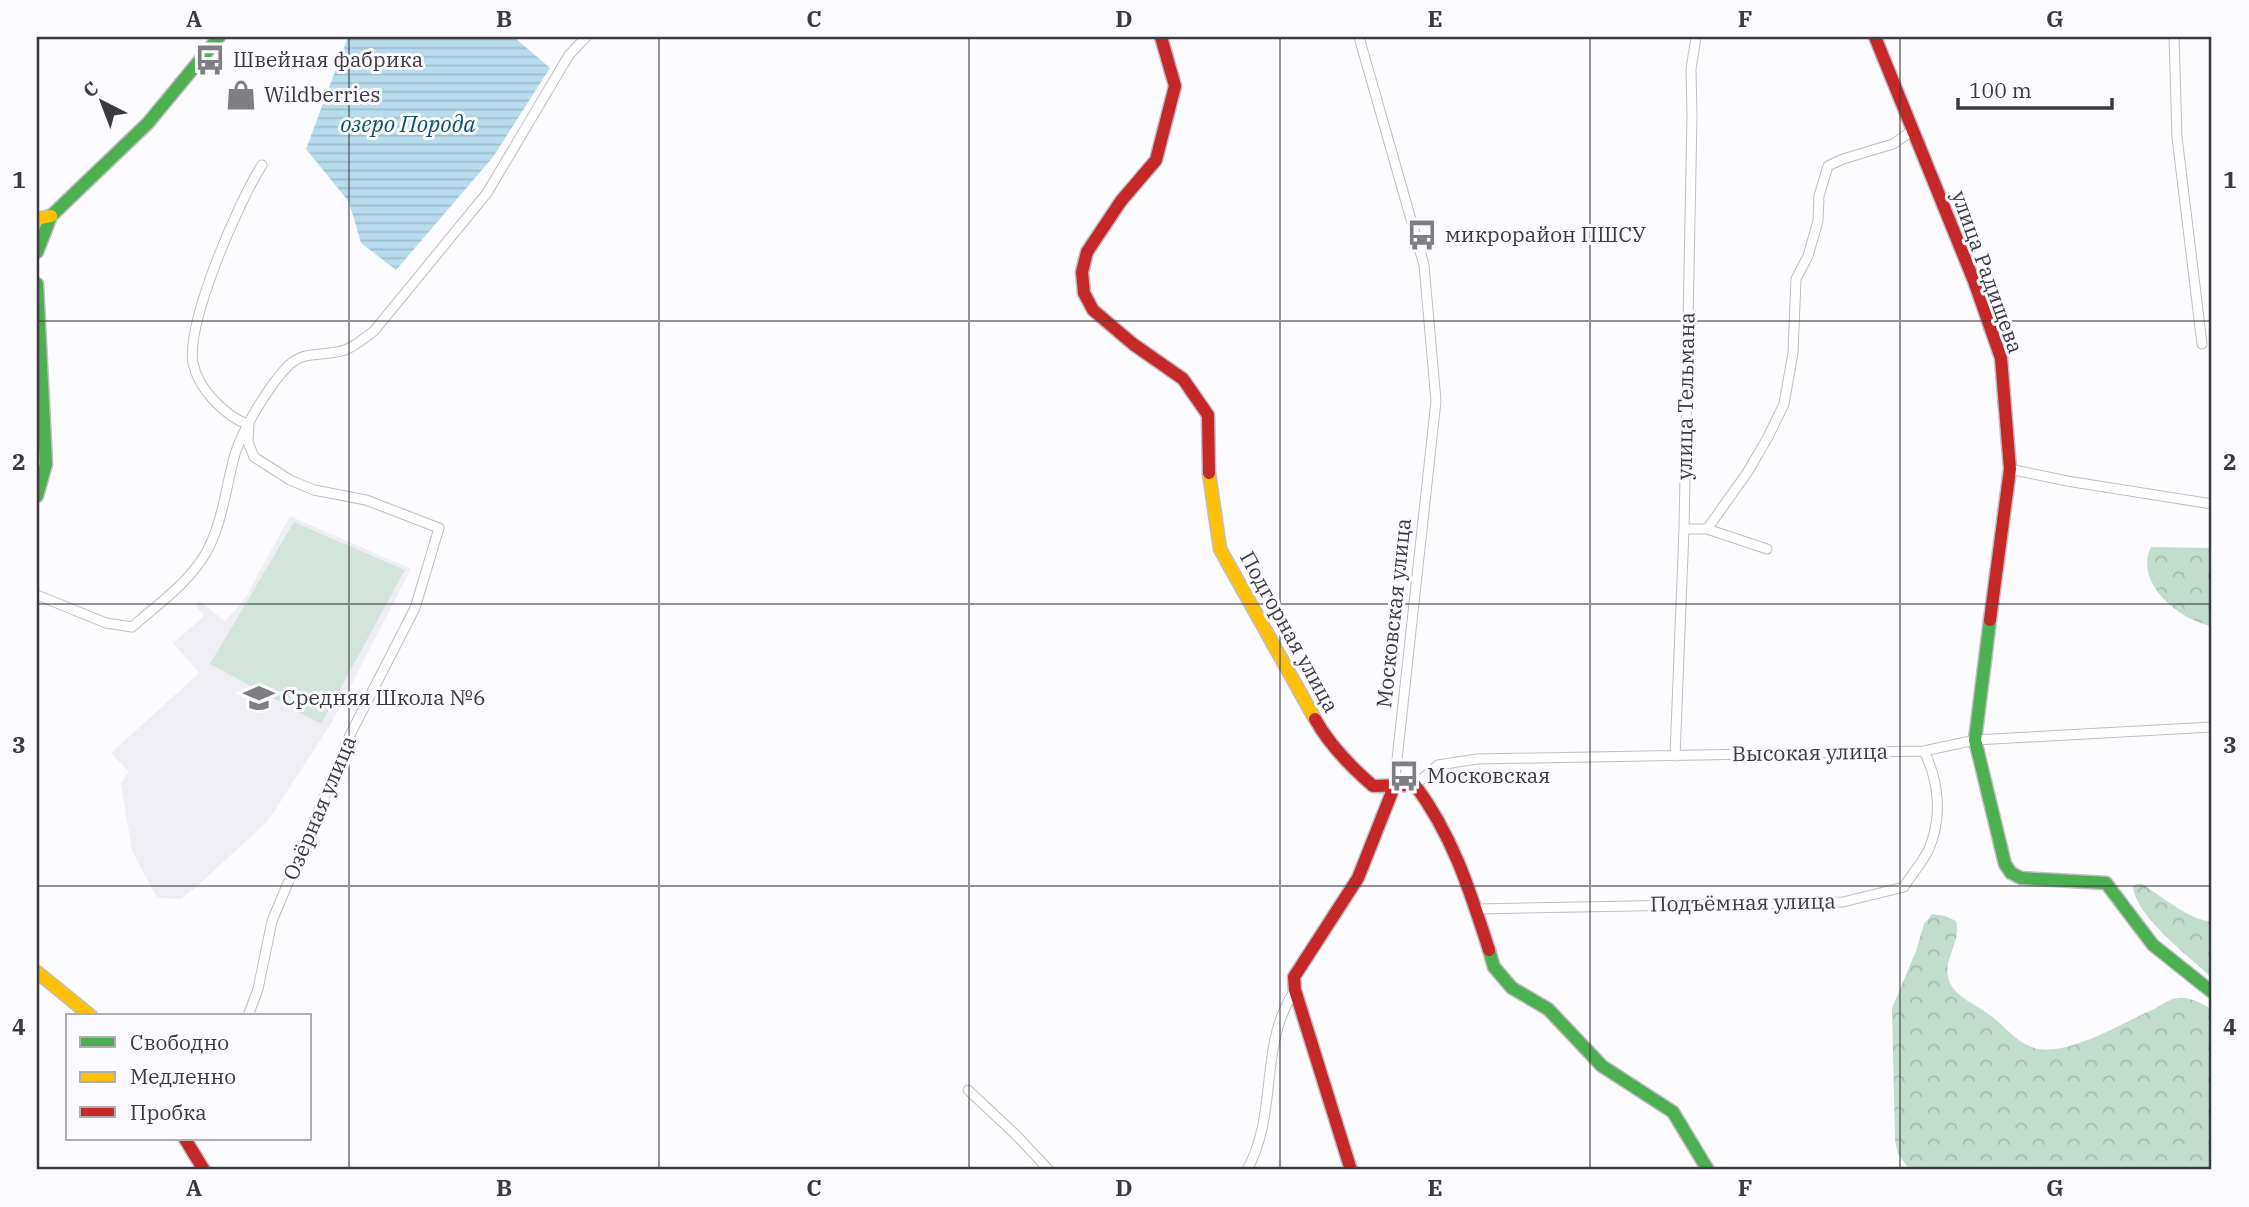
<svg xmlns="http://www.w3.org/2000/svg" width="2249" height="1207" font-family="'IBM Plex Serif',serif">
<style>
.built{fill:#f0eef5}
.forest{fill:url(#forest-crowns)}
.park{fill:#d3e4db}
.water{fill:url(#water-rules)}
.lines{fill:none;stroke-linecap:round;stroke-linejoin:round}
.street-casing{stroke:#c0bec2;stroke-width:11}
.fast-casing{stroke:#c0bec2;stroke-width:15}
.slow-casing{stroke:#c0bec2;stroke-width:15}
.jam-casing{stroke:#c0bec2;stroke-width:15}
.street{stroke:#fffeff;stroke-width:9}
.fast{stroke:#4caf50;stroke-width:12}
.slow{stroke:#ffc107;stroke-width:12}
.jam{stroke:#c62828;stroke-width:12}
.grid{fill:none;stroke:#3c3a41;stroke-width:2;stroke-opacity:0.55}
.labels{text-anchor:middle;stroke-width:6;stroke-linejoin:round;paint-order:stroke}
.poi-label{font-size:21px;fill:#3c3a41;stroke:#fbfafe;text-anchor:start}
.street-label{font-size:21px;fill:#3c3a41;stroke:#fbfafe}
.water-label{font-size:23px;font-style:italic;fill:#0f546c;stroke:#fbfafe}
.neatline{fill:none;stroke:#3c3a41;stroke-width:2.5}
.grid-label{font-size:23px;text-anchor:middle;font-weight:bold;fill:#3c3a41}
</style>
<defs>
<pattern id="forest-crowns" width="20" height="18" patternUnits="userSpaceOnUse" patternTransform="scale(1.75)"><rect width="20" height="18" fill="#c2dcce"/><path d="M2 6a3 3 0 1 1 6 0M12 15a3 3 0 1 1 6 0" fill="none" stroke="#a8beb2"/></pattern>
<pattern id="water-rules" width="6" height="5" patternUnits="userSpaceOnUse" patternTransform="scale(1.75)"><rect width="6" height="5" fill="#b7dced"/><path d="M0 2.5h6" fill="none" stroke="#9ebecc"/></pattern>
</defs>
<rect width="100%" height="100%" fill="#fcfbfd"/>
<path class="built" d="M290,516L411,569L332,722L268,821L195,888L181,899L157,898L132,851L121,783L129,772L111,753L199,673L173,643L204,616L195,605L199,601L225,621L244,600Z"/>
<path class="forest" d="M2151,547L2212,548V626C2180,621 2133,582 2151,547Z
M2136,884H2142C2160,895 2191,922 2212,921V978C2189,956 2137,918 2133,887Z
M1932,914L1945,916L1956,921C1962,944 1940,961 1950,983C1957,998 1979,1006 1991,1016C2006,1027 2016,1042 2034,1048C2066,1058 2124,1022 2154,1009C2161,1005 2170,999 2178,998C2189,996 2204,1004 2212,1010V1170H1910L1898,1154L1895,1140L1892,1008L1916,951L1924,924Z"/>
<path class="park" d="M294,522L405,570L321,724L210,664Z"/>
<path class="water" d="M348,37H514L550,68L493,157L396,270L361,243L349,202L306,149Z"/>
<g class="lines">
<g class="street-casing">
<path id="street" d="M1359,37L1424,265L1436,401L1394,787
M2174,37L2177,137L2202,344
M2010,469L2067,481L2212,504
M1684,529H1707L1767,549
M1707,529L1747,473L1768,437L1784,404L1793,353L1796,279L1808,256L1818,221L1819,196L1828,166L1843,159L1893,144L1912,131
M37,595L106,623L132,627C157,605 191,581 207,551C223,521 226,486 235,454C243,428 269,386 287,367C303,351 317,356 337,352C351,350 363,339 374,331L487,193L569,55L586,37
M1675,756L1684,529L1692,116L1691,69L1696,37
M1415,785L1438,765L1477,759L1924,751L1975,740L2212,727
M1476,909L1843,902L1904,887C1911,875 1922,863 1928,851C1943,818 1939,782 1924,751
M248,1016L258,989L272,921L351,733L415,608L439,528L366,500L314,490L290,480L254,457L248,442L249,425C225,416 198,389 193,363C186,322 239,201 262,165
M968,1090L1016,1135L1049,1170
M1247,1170C1279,1112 1258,1045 1295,990"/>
</g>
<g class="fast-casing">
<path id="fast" d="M37,252L51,216L148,123L219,37
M37,284L46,464L37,496
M1990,620L1975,740L2005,864L2011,873L2021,878L2106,883L2153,945L2212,992
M1489,950L1494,967L1512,988L1548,1009L1602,1066L1673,1112L1708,1170"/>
</g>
<g class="slow-casing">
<path id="slow" d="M37,219L51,216
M1209,473L1220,549L1315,719
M37,972L91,1016"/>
</g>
<g class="jam-casing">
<path id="jam" d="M1161,37L1175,86L1156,160L1121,201L1087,252L1082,272L1084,293L1093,310L1133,344L1183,379L1208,415L1209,473
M1875,37L1974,281L2001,358L2010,469L1990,620
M1315,719C1330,746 1351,767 1373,786L1415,785C1453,836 1470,891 1489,950
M185,1139L204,1170
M1351,1170L1295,990L1294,977L1358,878L1394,787"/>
</g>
<use href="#street" class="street"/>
<use href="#fast" class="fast"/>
<use href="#slow" class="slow"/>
<use href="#jam" class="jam"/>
</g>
<path class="grid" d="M349,37V1170M659,37V1170M969,37V1170M1280,37V1170M1590,37V1170M1900,37V1170M37,321H2212M37,604H2212M37,886H2212"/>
<defs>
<g id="bus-bare" transform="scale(2.415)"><path d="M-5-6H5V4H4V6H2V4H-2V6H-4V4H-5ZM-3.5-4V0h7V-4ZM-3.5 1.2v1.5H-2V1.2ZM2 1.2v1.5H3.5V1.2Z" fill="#7f7e83" stroke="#fbfafe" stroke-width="2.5" paint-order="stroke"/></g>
<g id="shop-bare" transform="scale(2.415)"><path d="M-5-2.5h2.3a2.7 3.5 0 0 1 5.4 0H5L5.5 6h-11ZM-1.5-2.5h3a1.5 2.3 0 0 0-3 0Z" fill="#7f7e83" stroke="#fbfafe" stroke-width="2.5" paint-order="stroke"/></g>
<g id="school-bare" transform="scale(2.415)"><path d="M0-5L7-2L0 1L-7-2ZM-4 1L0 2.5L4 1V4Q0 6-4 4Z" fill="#7f7e83" stroke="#fbfafe" stroke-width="2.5" paint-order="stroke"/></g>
</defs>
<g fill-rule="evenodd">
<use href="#bus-bare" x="210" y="60"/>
<use href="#shop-bare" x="241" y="95"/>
<use href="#bus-bare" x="1422" y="235"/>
<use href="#school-bare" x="259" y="698"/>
<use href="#bus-bare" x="1404" y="776"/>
</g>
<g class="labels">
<g class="poi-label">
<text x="233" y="67">Швейная фабрика</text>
<text x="264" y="102">Wildberries</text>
<text x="1445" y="242">микрорайон ПШСУ</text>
<text x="282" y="705">Средняя Школа №6</text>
<text x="1427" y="783">Московская</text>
</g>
<g class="street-label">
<text transform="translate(1987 272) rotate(70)" y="7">улица Радищева</text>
<text transform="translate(1686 396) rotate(-89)" y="7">улица Тельмана</text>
<text transform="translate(1394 613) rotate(-84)" y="7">Московская улица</text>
<text transform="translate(1289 632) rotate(61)" y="7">Подгорная улица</text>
<text transform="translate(1810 753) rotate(-1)" y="7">Высокая улица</text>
<text transform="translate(320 808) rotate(-67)" y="7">Озёрная улица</text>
<text transform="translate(1743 903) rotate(-1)" y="7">Подъёмная улица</text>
</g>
<g class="water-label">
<text x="408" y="132">озеро Порода</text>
</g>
</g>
<rect width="2249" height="1207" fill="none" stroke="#fbfafe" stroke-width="77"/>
<rect x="66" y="1014" width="245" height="126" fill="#fbfafe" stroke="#afadb2" stroke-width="2"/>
<rect x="80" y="1037" width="35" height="10" fill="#4caf50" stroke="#afadb2" stroke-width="2"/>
<text x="130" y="1050" font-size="21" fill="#3c3a41">Свободно</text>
<rect x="80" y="1072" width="35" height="10" fill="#ffc107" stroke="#afadb2" stroke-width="2"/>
<text x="130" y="1084" font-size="21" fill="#3c3a41">Медленно</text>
<rect x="80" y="1107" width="35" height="10" fill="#c62828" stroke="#afadb2" stroke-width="2"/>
<text x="130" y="1120" font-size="21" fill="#3c3a41">Пробка</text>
<g transform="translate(102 102) rotate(318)" stroke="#fbfafe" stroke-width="5" paint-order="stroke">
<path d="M0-5L12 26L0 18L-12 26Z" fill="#3c3a41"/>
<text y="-10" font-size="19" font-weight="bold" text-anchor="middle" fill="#3c3a41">С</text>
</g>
<path d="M1958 98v10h154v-10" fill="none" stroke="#3c3a41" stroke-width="3.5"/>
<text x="1969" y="98" font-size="21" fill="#3c3a41" stroke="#fbfafe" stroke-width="5" paint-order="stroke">100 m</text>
<rect x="38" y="38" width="2172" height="1130" class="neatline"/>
<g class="grid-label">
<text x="194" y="27">A</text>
<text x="504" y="27">B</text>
<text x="814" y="27">C</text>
<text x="1124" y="27">D</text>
<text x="1435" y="27">E</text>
<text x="1745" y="27">F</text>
<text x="2055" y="27">G</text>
<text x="19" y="188">1</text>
<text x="2230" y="188">1</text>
<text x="19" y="470">2</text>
<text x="2230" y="470">2</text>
<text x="19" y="753">3</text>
<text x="2230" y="753">3</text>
<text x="19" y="1035">4</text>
<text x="2230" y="1035">4</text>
<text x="194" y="1196">A</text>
<text x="504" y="1196">B</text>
<text x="814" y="1196">C</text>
<text x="1124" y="1196">D</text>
<text x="1435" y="1196">E</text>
<text x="1745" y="1196">F</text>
<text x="2055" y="1196">G</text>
</g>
</svg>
